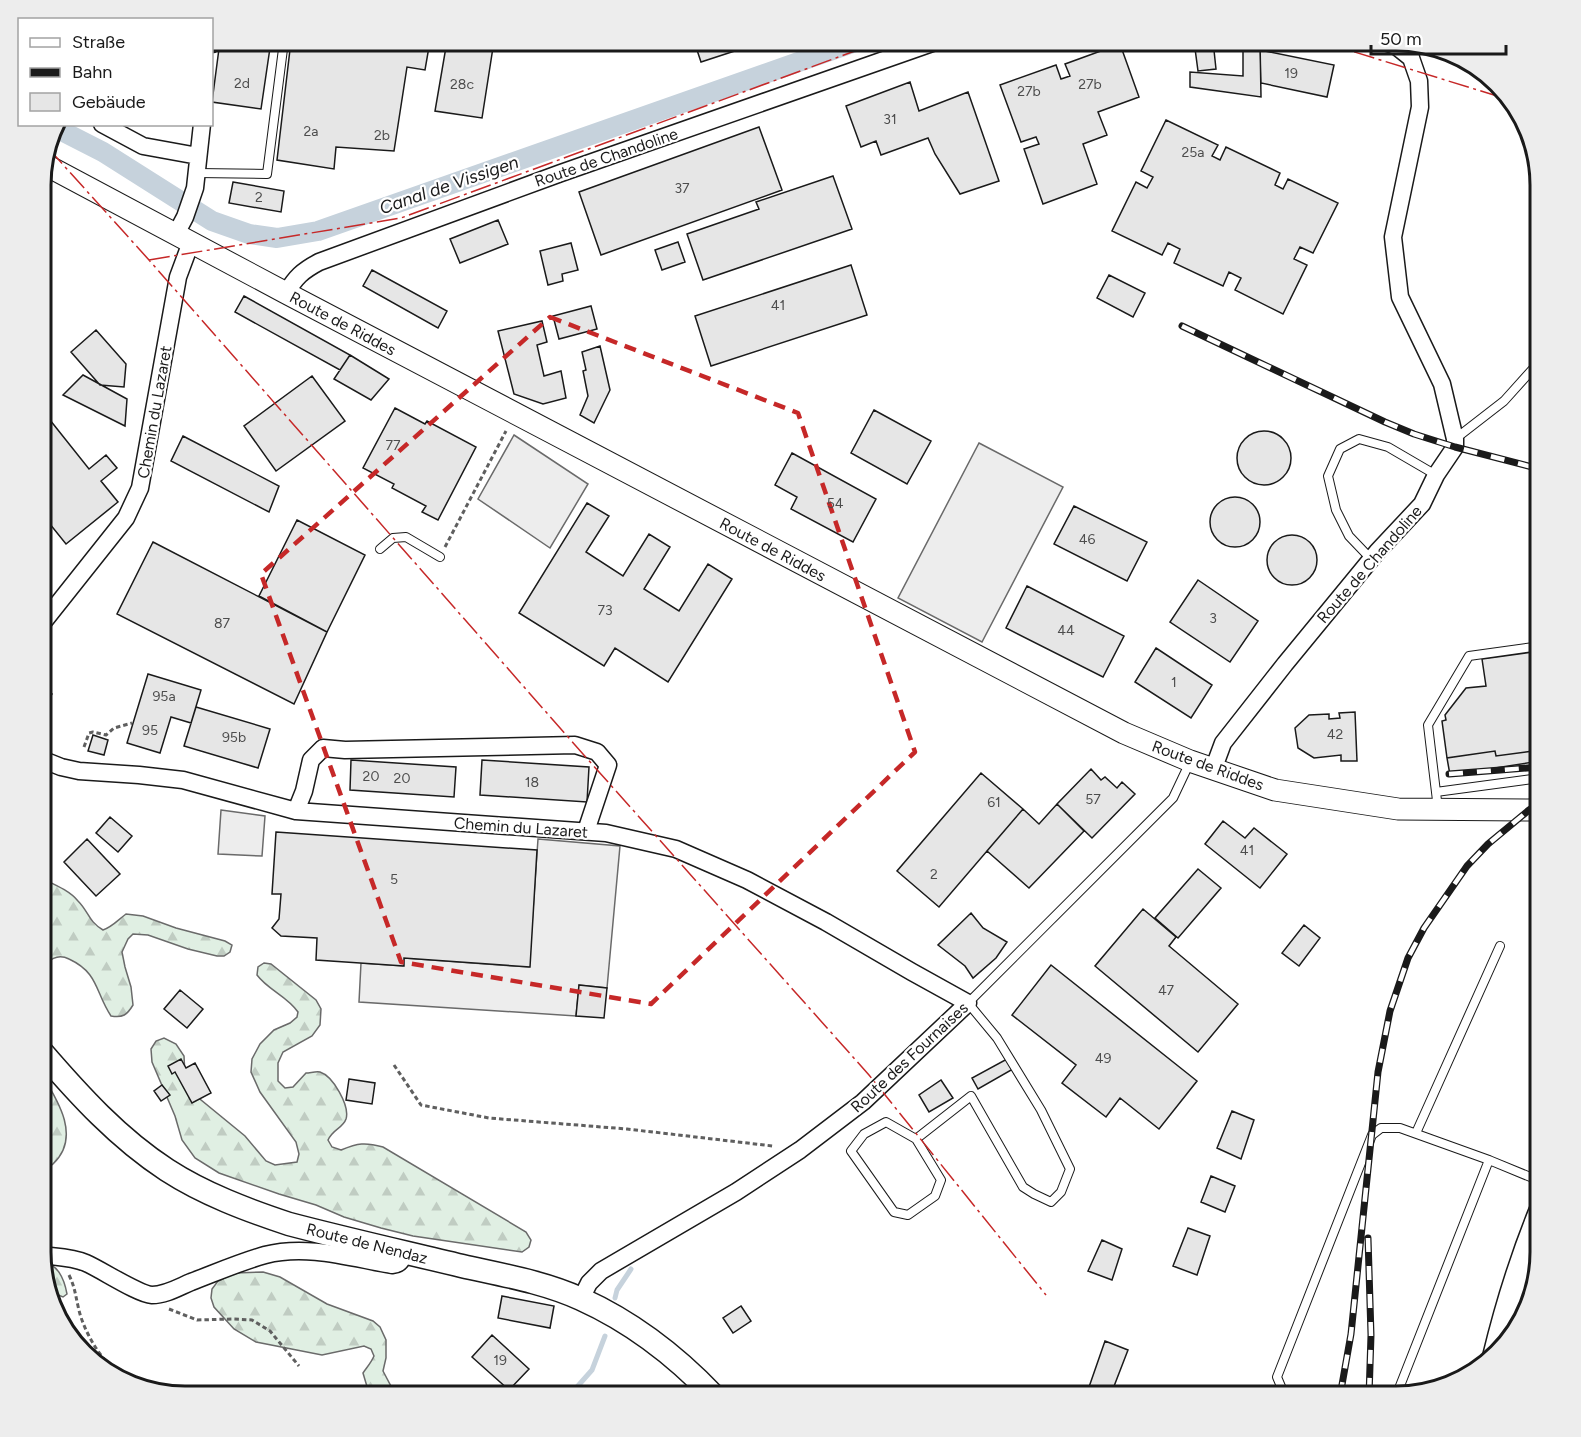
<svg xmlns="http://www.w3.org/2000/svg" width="1581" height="1437" font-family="Figtree,sans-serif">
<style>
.forest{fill:url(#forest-firs);stroke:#6a6a6a;stroke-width:1.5}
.parking{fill:#ededed;stroke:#6a6a6a;stroke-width:1.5}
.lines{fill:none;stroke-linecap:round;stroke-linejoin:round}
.stream{stroke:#c6d2dc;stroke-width:5}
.canal{stroke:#c6d2dc;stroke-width:20}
.building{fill:#e6e6e6;stroke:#1a1a1a;stroke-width:1.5}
.service-casing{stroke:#1a1a1a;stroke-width:10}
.minor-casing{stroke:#1a1a1a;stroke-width:19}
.tertiary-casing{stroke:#1a1a1a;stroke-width:23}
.secondary-casing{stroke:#1a1a1a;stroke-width:25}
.path{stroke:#5f5f5f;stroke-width:3;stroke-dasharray:4.5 3;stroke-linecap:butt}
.service{stroke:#fff;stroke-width:8}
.minor{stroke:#fff;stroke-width:16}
.tertiary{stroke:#fff;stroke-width:21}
.secondary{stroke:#fff;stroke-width:22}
.rail-casing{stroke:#1a1a1a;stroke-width:7}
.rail{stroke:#fff;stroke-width:4.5;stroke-dasharray:14;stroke-linecap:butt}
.power{stroke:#c62828;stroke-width:1.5;stroke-dasharray:21 4.5 3 4.5;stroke-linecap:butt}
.marked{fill:none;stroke:#c62828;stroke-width:4.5;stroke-dasharray:12 8;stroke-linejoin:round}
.labels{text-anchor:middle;stroke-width:4.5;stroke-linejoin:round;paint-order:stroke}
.number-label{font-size:14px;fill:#4d4d4d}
.street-label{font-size:16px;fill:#1a1a1a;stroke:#fff}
.water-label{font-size:18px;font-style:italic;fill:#1a1a1a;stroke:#fff}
.rim{fill:none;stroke:#1a1a1a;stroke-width:3}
</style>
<defs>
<pattern id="forest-firs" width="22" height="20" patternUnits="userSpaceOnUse" patternTransform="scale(1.5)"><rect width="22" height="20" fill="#e0efe3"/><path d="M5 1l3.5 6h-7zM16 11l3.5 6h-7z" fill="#c0ccc2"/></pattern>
</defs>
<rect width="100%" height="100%" fill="#fff"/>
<path class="forest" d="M41,878C53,884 69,890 78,901C89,912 88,921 103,930C112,927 118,920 126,914L143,916L176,928L225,941L232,945L230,952L224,956H217L188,949L148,935L133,934L128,939L122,952L125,967L131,987L133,1005C127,1015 123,1018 111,1016C95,992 99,973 69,959C57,953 49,960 41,969Z
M264,963L271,964L316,1000L321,1009L320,1025L312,1036L283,1052L278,1063V1081L285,1088L293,1087L306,1073C310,1073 316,1071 320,1072C333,1076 350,1106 346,1119C343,1128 333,1129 328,1140L332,1147L341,1150C358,1143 365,1142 383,1147L526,1232L531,1240L529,1247L522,1252L413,1236L381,1228L344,1217L316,1205L279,1194L219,1173L195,1158L182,1140L175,1116L152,1062L151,1049L156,1041L164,1038L176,1044L184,1056L185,1075L195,1095L245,1136L266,1161L275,1165L297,1162L299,1154L296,1142L260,1092L251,1072L252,1059L260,1044L274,1030L290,1023L297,1017L298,1012C287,996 268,990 257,975L258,967Z
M41,1073C57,1099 82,1137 53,1164C50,1167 44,1169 41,1172Z
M41,1261C58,1264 64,1278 67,1294L63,1297L48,1291Z
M263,1272L280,1277L327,1304L373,1321L380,1327L386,1340V1358L383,1371L392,1388L399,1396H373L368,1390L363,1373C367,1367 371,1363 374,1356L371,1349L364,1346L322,1355L256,1342L234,1329L214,1307L211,1298L212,1289L218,1281L235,1273Z"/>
<path class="parking" d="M514,435L588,484L550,548L478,499Z
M979,443L1063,487L982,642L898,598Z
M221,810L265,816L262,856L218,854Z
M538,839L620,846L607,988L579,985L576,1016L359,1002L361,963L403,966L404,958L529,967Z"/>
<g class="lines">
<path class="stream" d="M615,1298L617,1290L631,1269
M569,1396L592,1370L605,1336"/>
<path class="canal" d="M54,127L103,152L212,221L249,234L277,238L318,231L858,41"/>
</g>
<path class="building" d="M220,41H271L261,109L212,102Z
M291,41H430L425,70L407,67L394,151L336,147L334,169L277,160Z
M447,41H494L482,118L435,111Z
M694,41H751L753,45L701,62Z
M1194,41H1213L1216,69L1198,71Z
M1243,41H1260L1261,97L1190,87V72L1243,76Z
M1120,44L1139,97L1098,112L1107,135L1083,144L1097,184L1043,204L1024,149L1039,144L1036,137L1021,142L1000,85L1056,65L1061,79L1070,76L1065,64Z
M1260,50L1334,65L1327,97L1261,83Z
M910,82L919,111L968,92L999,181L960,194L935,154L928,138L881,155L876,141L861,147L846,106Z
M1166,120L1218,145L1212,156L1220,160L1226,147L1280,173L1275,185L1283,189L1288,179L1338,203L1313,253L1300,247L1294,259L1307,265L1283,314L1235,290L1241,278L1229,272L1223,286L1174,263L1180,249L1168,243L1162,255L1112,231L1136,182L1147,188L1153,177L1141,171Z
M759,127L782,190L601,255L579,192Z
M833,176L852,229L703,280L687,234L759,209L756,202Z
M233,182L284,191L281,212L229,203Z
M498,220L508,244L460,263L450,239Z
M678,242L685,262L662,270L655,250Z
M571,243L578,270L562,274L563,281L548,285L540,251Z
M851,265L867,315L711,366L695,316Z
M372,270L447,311L438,328L363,286Z
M1109,275L1145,293L1133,317L1097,298Z
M244,296L350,355L340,370L235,312Z
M591,306L597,329L559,339L553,316Z
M542,321L547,342L537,345L544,376L561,371L566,398L543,404L514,394L498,331Z
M96,330L126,364L124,387L100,385L71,352Z
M600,346L610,390L594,423L580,415L588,396L583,371L586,370L582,352Z
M350,355L389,379L371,400L334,379Z
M83,375L127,399L125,426L63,395Z
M312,376L345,421L276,471L244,426Z
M1540,387V406L1532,401Z
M395,408L425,424L427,421L476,447L438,520L422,512L426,506L392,488L394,484L363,468Z
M874,410L931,441L907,484L851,453Z
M50,420L89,469L106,455L117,468L101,481L118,502L66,544L41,513V427Z
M1237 458a27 27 0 1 1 54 0a27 27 0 1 1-54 0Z
M183,436L279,486L269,512L171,461Z
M792,453L876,499L853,542L791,509L797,497L775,485Z
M1210 522a25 25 0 1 1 50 0a25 25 0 1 1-50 0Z
M587,503L609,516L586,552L623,576L649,534L670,547L644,589L679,611L708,564L732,579L668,682L615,648L604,666L519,613Z
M1074,506L1147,542L1127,581L1054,544Z
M297,520L365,555L327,632L259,596Z
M1267 560a25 25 0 1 1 50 0a25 25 0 1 1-50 0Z
M153,542L327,632L294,704L117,614Z
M41,570L48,581L41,586Z
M1198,580L1258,621L1230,662L1170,622Z
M1027,586L1124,636L1103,677L1006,628Z
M1156,648L1212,685L1191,718L1135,682Z
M1540,651V750L1496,756L1495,751L1447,758L1442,721L1446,720L1445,715L1466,688L1486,686L1482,659Z
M148,674L201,690L191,723L171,717L160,753L127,743Z
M41,686L52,694L45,706L41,704Z
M196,707L270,729L258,768L184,746Z
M1355,712L1357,761H1341V755L1314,758L1298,748L1295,728L1309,715L1329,714V719L1340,718L1339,713Z
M93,735L108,740L104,755L88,751Z
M1540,750V761L1450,775L1447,758L1495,751L1496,756Z
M351,760L456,767L454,797L350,790Z
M482,760L589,767L587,802L480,795Z
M1091,769L1101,780L1105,777L1117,788L1122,782L1135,794L1092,838L1057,804Z
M981,773L1023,809L939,907L897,871Z
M1057,804L1084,831L1029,888L987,851L1023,809L1039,824Z
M110,817L132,836L118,852L96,833Z
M1223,821L1245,838L1254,828L1287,854L1260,888L1205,844Z
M276,832L537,850L530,967L404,958V966L316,960L317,938L281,936L272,928L279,919L281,894H272Z
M87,839L120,874L96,896L64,862Z
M1198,869L1221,888L1178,938L1155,918Z
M1143,909L1176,937L1169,946L1238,1004L1198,1052L1095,966Z
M971,913L983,928L1007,942L996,958L973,978L965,966L938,945Z
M1304,925L1320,938L1299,966L1282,953Z
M1051,965L1197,1081L1159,1129L1120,1098L1106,1117L1062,1083L1076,1065L1012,1015Z
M579,985L607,988L604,1018L576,1016Z
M180,990L203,1009L187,1028L164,1009Z
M181,1059L186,1068L195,1063L211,1093L192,1103L175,1072L172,1074L168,1066Z
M1007,1059L1013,1069L978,1089L972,1078Z
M349,1079L375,1083L372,1104L346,1100Z
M941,1080L953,1098L929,1112L919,1095Z
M162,1085L170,1095L161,1101L154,1091Z
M1232,1111L1254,1120L1241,1159L1217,1148Z
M1211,1176L1235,1186L1225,1212L1201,1202Z
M1188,1228L1210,1236L1197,1275L1173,1266Z
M1102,1240L1122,1249L1112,1280L1088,1271Z
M502,1296L554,1306L550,1328L498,1318Z
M741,1306L751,1321L733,1333L723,1318Z
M492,1335L529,1369L509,1390L472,1357Z
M1105,1341L1128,1350L1111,1394L1089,1387Z
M1089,1387L1111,1394L1117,1396H1086Z"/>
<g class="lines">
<g class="service-casing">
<path id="service" d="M1411,58L1422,45
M197,173L267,174L284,41
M1455,439L1504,401L1540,361
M380,549L393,538L406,537L440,557
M1371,559L1349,536L1336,510L1328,476L1340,449L1359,439L1388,447L1436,475
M1436,792L1540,778
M1438,809L1428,725L1469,656L1540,646
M1416,1133L1500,946
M916,1139L886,1122L864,1134L851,1151L894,1212L908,1215L935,1196L941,1180L916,1139L971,1096L1023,1187L1034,1194L1051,1202L1061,1192L1070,1169L1041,1110L997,1038L968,1003L1173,798L1190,762
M1285,1396L1277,1377L1372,1135L1381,1128H1400L1489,1160L1540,1181
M1396,1396L1489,1160"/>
</g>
<g class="minor-casing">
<path id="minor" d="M212,44V41
M102,124L143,146L198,156
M176,234L185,217L195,188L202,124
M286,293C296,277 302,271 319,262L561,173L938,41
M41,625L126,518L140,488L178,277L191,242
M41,759L61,767L79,771L139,775L183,780L296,811L606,833L676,849L747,880L826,922L912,972L968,1003L863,1102L800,1150L736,1192L601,1271L589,1283L581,1299
M1213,770L1223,743L1285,664L1377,552L1422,504L1436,475L1455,447V439L1442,384L1400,297L1393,237L1420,107L1419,81L1411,58L1396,46L1382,41
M296,811L304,791L311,760L323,748L345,750L575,745L597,752L608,765L586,831
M41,1255C56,1257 72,1257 86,1263C102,1270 138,1294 152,1295C166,1295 179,1287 191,1282C215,1273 240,1262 265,1255C307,1244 351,1258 392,1265C401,1264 402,1260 404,1252
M1517,1272L1534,1284"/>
</g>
<g class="tertiary-casing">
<path id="tertiary" d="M44,164L286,293L1124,733L1190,761L1275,790L1398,809L1529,810L1540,808"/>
</g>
<g class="secondary-casing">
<path id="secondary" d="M41,1051C79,1095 118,1138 167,1170C204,1194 247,1210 289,1224C346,1239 404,1252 462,1266C502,1275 544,1282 581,1299C632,1322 676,1356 714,1396
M1494,1357C1506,1307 1521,1259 1540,1212"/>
</g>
<path class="path" d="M445,547L506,431
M84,747L89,733L93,732L106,735L114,728L132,723
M394,1065L421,1105L489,1118L627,1129L773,1146
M69,1275C75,1288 75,1293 78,1306C82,1326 94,1348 108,1364C113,1369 116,1371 123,1373C130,1375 136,1383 141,1388
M169,1309L197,1320L232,1319L252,1320L270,1331L299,1366"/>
<use href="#service" class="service"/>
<use href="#minor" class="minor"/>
<use href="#tertiary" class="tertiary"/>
<use href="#secondary" class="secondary"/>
<g class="rail-casing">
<path id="rail" d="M1182,326L1385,422L1414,434L1455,447L1540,469
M1449,774L1540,767
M1368,1238L1371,1335L1369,1396
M1340,1396L1351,1334L1378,1072L1390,1011L1408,958L1424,928L1467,866L1488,844L1529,810L1540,803"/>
</g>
<use href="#rail" class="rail"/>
<path class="power" d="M1323,41L1348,50L1510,100
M48,148L149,260L575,745L869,1075L1046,1295
M149,260L401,218L882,41"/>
</g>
<path class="marked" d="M550,317L798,413L915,752L651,1004L401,962L261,574Z"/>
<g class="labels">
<g class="number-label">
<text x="1291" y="78">19</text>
<text x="242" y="88">2d</text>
<text x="462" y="89">28c</text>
<text x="1090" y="89">27b</text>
<text x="1029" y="96">27b</text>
<text x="890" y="124">31</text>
<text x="311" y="136">2a</text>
<text x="382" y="140">2b</text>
<text x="1193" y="157">25a</text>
<text x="682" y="193">37</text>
<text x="259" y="202">2</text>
<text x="778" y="310">41</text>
<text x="393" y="450">77</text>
<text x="835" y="508">54</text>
<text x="1087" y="544">46</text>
<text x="605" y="615">73</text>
<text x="1213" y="623">3</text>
<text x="222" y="628">87</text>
<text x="1066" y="635">44</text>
<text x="1174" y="687">1</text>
<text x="164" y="701">95a</text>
<text x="150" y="735">95</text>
<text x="1335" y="739">42</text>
<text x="234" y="742">95b</text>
<text x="371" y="781">20</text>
<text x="402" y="783">20</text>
<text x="532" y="787">18</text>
<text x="1093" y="804">57</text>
<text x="994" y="807">61</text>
<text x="1247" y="855">41</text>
<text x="934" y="879">2</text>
<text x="394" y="884">5</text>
<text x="1166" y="995">47</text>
<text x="1103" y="1063">49</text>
<text x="500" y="1365">19</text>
</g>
<g class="street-label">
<text transform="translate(606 157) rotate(-19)" y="6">Route de Chandoline</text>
<text transform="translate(343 323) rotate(28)" y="6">Route de Riddes</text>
<text transform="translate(154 412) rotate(-80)" y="6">Chemin du Lazaret</text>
<text transform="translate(773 549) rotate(28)" y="6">Route de Riddes</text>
<text transform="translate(1369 564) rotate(-49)" y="6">Route de Chandoline</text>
<text transform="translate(1208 765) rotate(20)" y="6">Route de Riddes</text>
<text transform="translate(521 827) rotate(4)" y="6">Chemin du Lazaret</text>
<text transform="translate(909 1057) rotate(-43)" y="6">Route des Fournaises</text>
<text transform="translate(367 1243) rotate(14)" y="6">Route de Nendaz</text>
</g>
<g class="water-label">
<text transform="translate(449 185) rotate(-19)" y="6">Canal de Vissigen</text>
</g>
</g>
<path d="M0 0H1581V1437H0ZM185 51H1396A134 134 0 0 1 1530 185V1252A134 134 0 0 1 1396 1386H185A134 134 0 0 1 51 1252V185A134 134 0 0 1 185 51Z" fill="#ededed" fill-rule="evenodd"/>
<path class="rim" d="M185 51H1396A134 134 0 0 1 1530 185V1252A134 134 0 0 1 1396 1386H185A134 134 0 0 1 51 1252V185A134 134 0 0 1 185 51Z"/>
<rect x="18" y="18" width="195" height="108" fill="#ffffff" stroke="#a3a3a3" stroke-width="1.5"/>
<rect x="30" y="38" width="30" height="9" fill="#ffffff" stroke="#a3a3a3" stroke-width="1.5"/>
<text x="72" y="48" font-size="18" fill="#1a1a1a">Straße</text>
<rect x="30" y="68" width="30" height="9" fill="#1a1a1a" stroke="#a3a3a3" stroke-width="1.5"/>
<text x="72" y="78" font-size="18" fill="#1a1a1a">Bahn</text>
<rect x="30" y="93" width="30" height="18" fill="#e6e6e6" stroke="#a3a3a3" stroke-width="1.5"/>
<text x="72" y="108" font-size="18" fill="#1a1a1a">Gebäude</text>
<path d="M1371 45v9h135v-9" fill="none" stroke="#1a1a1a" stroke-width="3"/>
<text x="1380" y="45" font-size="18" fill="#1a1a1a" stroke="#ffffff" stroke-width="4.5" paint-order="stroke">50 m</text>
</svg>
